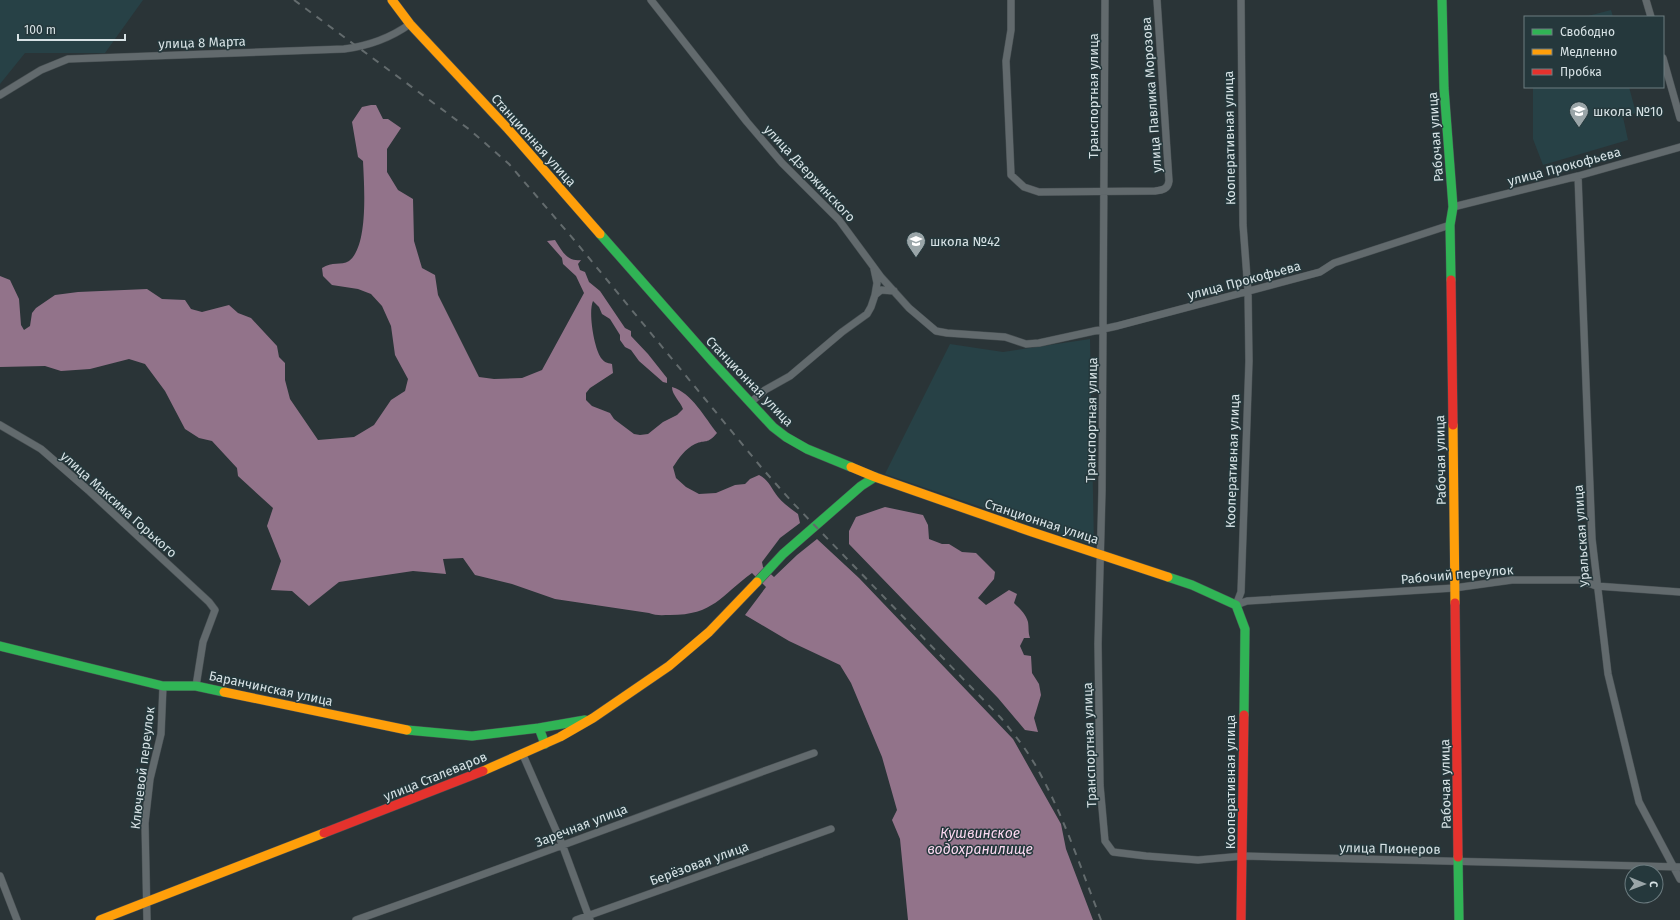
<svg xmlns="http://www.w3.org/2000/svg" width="1680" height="920" font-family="'Fira Sans',sans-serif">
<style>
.built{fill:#274146}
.water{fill:#92738a}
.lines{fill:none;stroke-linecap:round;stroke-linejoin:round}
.street-casing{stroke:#474f52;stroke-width:8}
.fast-casing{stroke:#474f52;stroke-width:10}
.slow-casing{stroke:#474f52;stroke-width:10}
.jam-casing{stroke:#474f52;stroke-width:10}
.street{stroke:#626a6d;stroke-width:7}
.fast{stroke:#30b455;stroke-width:9}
.slow{stroke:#ff9f0a;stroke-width:9}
.jam{stroke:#e5322d;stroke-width:9}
.rail{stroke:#636b6d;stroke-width:2;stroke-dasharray:7 7;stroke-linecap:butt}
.labels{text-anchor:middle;stroke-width:3;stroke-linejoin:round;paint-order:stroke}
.street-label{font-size:13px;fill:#d7e2e5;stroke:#25383c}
.poi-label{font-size:13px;fill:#d7e2e5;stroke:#25383c;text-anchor:start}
.water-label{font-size:14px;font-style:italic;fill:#fbd8f0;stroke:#25383c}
</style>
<rect width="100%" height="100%" fill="#2a3437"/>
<path class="built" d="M0,0H143L105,53H25L0,84Z
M1611,10L1613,17H1584Z
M1533,87H1629L1636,113L1623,117L1628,140L1543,165L1533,139Z
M1090,339L1094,546L885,474L950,344L1003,352Z"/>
<path class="water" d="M371,105H376L383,119H388L401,128L387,149V172L398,190L413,199L414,241L422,268L435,275L438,295L479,377L494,379L522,378L542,370L584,293L576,276L563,264L562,258L547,241L555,240C562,251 567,262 581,260L578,264L580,270L585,272L589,282L600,291L625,328L631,331V336L648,354L667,378V383L663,382L639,361L631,350L625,347L620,340V335L610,319L602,314L599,307L593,301C588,312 594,348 601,358C604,362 607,363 612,364L613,373L590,388L586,393V400L592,406L610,413L614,419L634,434L640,435L648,434L663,422L677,415L683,409C680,401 672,395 672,387C692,393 705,418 717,433C707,445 706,439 695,444C685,449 679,458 673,467L676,478L686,487L699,494L716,493L735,485L745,484L750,479L759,475C769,480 771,488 778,497C784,504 791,509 798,514L800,523L780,538L762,562L763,567L774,577L797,555L817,539L859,578L1013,739L1061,824L1066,849L1093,920H908L900,839L892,820L897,810L882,757L851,683L840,665L789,641L745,615L766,587L752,573C720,596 714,615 670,615C663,615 656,616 649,613L555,599L512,584L475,575L463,558L443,559L446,574L413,571L339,582L309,606L292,591L271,590L281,561L267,526L273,508L238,476L237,468L212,441L199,438L185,429L165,391L145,364L129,359L90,369L61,371L45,366L0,367V276L10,280L19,299L21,325L24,330L30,326L32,313L36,308L55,295L78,292L147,289L162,299L185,300L191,309L202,312L229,305L238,313L251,318L277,346L279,357L285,363V380L290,399L318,440L354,437L374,425L391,400L405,391L408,379L395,355L391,326L382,306L371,294L358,289L332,285L323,276L322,268C332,261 341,266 349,261C369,246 364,184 363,161L358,157L352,122L362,107Z
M885,507L923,515L928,525L929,539L942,544H949L962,552L976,553L995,572L994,579L978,598L986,605L1009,590L1017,594L1014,603C1019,608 1026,614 1028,622C1029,628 1028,632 1030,638H1024L1020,646L1024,655L1031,656L1032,673L1039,684L1041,695L1034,718L1038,732L1025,730L998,698L849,544V531L856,517Z"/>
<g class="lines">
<g class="street-casing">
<path id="street" d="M651,0L747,122L782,163L839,220L881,277L909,308L936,331L947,333L1005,337L1026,344L1039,343L1117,326L1320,272L1334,263L1450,225
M1011,0V30L1006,61L1011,175L1024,187L1039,192L1155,191C1163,190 1168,189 1169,181L1157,0
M1105,0L1102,491L1098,644L1100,785L1105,841L1113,852L1146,856L1198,860L1243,856L1680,867
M1646,0L1651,17
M1663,58L1680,118
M0,95L41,70L68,59L344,49C368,46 389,39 410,24
M1578,176L1592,539L1608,674L1639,802L1680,879
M1453,207L1578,176L1680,147
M874,269L877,283L875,295
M750,403L765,390L790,376L842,332L867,314L871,307L875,295L881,290L894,291
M0,425L41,449L88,490L209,602L215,610L203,642L196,686
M1236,605L1241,592L1249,361L1248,291L1243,225L1241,0
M1236,605L1247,601L1454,588L1512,580H1581L1596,586L1680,592
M523,755L562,844L590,920
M0,876L17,920
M147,920L145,823L150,779L161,734L163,686
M356,920C510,866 661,808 814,753
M576,920L831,829"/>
</g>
<g class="fast-casing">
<path id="fast" d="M1442,0L1444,88L1453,207L1450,225L1451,280
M600,234L712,361L773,427L786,437L807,449L851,467
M1168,577L1192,585L1236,605L1245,629L1244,715
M757,582L783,554L861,486L875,477
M0,646L163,686H196L224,692
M539,728L585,720
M407,730L472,736L539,728L545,744
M1458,857L1459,920"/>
</g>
<g class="slow-casing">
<path id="slow" d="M392,0L410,24L508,129L600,234
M1453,425L1455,603
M851,467L875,477L1032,532L1168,577
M224,692L407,730
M483,771L560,737L593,718L669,666L709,632L757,582
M100,920L324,833"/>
</g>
<g class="jam-casing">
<path id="jam" d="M1451,280L1453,425
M1455,603L1458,857
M324,833L483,771
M1241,920L1244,715"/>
</g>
<use href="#street" class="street"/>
<use href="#fast" class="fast"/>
<use href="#slow" class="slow"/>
<use href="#jam" class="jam"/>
<path class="rail" d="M294,0L470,130L509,164L575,241L761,467L792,502L1001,718C1014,734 1027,750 1037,768C1064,816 1081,869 1101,920"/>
</g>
<defs>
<g id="school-pin" transform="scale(1)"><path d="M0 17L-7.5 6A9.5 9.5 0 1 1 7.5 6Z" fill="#9aa5a8" stroke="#25383c"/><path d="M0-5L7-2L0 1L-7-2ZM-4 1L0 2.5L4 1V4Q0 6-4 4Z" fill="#fff"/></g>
</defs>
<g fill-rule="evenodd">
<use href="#school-pin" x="1579" y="111"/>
<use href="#school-pin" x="916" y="241"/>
</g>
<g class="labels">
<g class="street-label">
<text transform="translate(202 42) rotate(-2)" y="5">улица 8 Марта</text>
<text transform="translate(1151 95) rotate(-94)" y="5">улица Павлика Морозова</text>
<text transform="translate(1093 96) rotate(-90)" y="5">Транспортная улица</text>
<text transform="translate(1435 137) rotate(-94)" y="5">Рабочая улица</text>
<text transform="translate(1229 138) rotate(-91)" y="5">Кооперативная улица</text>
<text transform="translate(534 140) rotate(48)" y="5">Станционная улица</text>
<text transform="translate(1564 166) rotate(-15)" y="5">улица Прокофьева</text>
<text transform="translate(810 173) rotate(47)" y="5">улица Дзержинского</text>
<text transform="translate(1244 280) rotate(-15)" y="5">улица Прокофьева</text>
<text transform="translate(750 381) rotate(46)" y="5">Станционная улица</text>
<text transform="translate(1091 420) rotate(-89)" y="5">Транспортная улица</text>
<text transform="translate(1440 460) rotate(-91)" y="5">Рабочая улица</text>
<text transform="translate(1232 461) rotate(-88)" y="5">Кооперативная улица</text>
<text transform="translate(119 504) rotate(42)" y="5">улица Максима Горького</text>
<text transform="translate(1042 521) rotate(18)" y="5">Станционная улица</text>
<text transform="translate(1581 536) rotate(-94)" y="5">Уральская улица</text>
<text transform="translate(1457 574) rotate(-5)" y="5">Рабочий переулок</text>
<text transform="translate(271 688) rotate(12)" y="5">Баранчинская улица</text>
<text transform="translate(1089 745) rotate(-92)" y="5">Транспортная улица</text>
<text transform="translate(142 768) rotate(-83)" y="5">Ключевой переулок</text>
<text transform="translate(435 776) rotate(-22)" y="5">улица Сталеваров</text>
<text transform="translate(1230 782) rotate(-90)" y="5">Кооперативная улица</text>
<text transform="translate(1445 784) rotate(-91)" y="5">Рабочая улица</text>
<text transform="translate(581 825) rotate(-21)" y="5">Заречная улица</text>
<text transform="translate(1390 848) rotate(1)" y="5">улица Пионеров</text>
<text transform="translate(699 863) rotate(-20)" y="5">Берёзовая улица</text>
</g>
<g class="poi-label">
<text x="1593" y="116">школа №10</text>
<text x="930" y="246">школа №42</text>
</g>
<g class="water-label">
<text x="980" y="838">Кушвинское<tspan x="980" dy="16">водохранилище</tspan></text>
</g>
</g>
<rect x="1524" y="16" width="140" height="72" fill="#25383c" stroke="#6c7c80"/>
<rect x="1532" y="29" width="20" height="6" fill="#30b455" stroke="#6c7c80"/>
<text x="1560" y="36" font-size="12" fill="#d7e2e5">Свободно</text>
<rect x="1532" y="49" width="20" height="6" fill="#ff9f0a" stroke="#6c7c80"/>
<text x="1560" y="56" font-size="12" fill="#d7e2e5">Медленно</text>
<rect x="1532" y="69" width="20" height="6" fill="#e5322d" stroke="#6c7c80"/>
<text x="1560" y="76" font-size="12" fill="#d7e2e5">Пробка</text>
<g transform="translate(1644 884) rotate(91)"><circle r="19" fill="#25383c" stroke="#6c7c80"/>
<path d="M0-3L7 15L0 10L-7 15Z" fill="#9aa5a8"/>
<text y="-6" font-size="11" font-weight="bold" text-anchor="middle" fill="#d7e2e5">С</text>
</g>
<path d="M18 34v6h107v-6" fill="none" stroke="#d7e2e5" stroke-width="2"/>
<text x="24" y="34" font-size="12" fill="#d7e2e5" stroke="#25383c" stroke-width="3" paint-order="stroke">100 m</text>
</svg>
